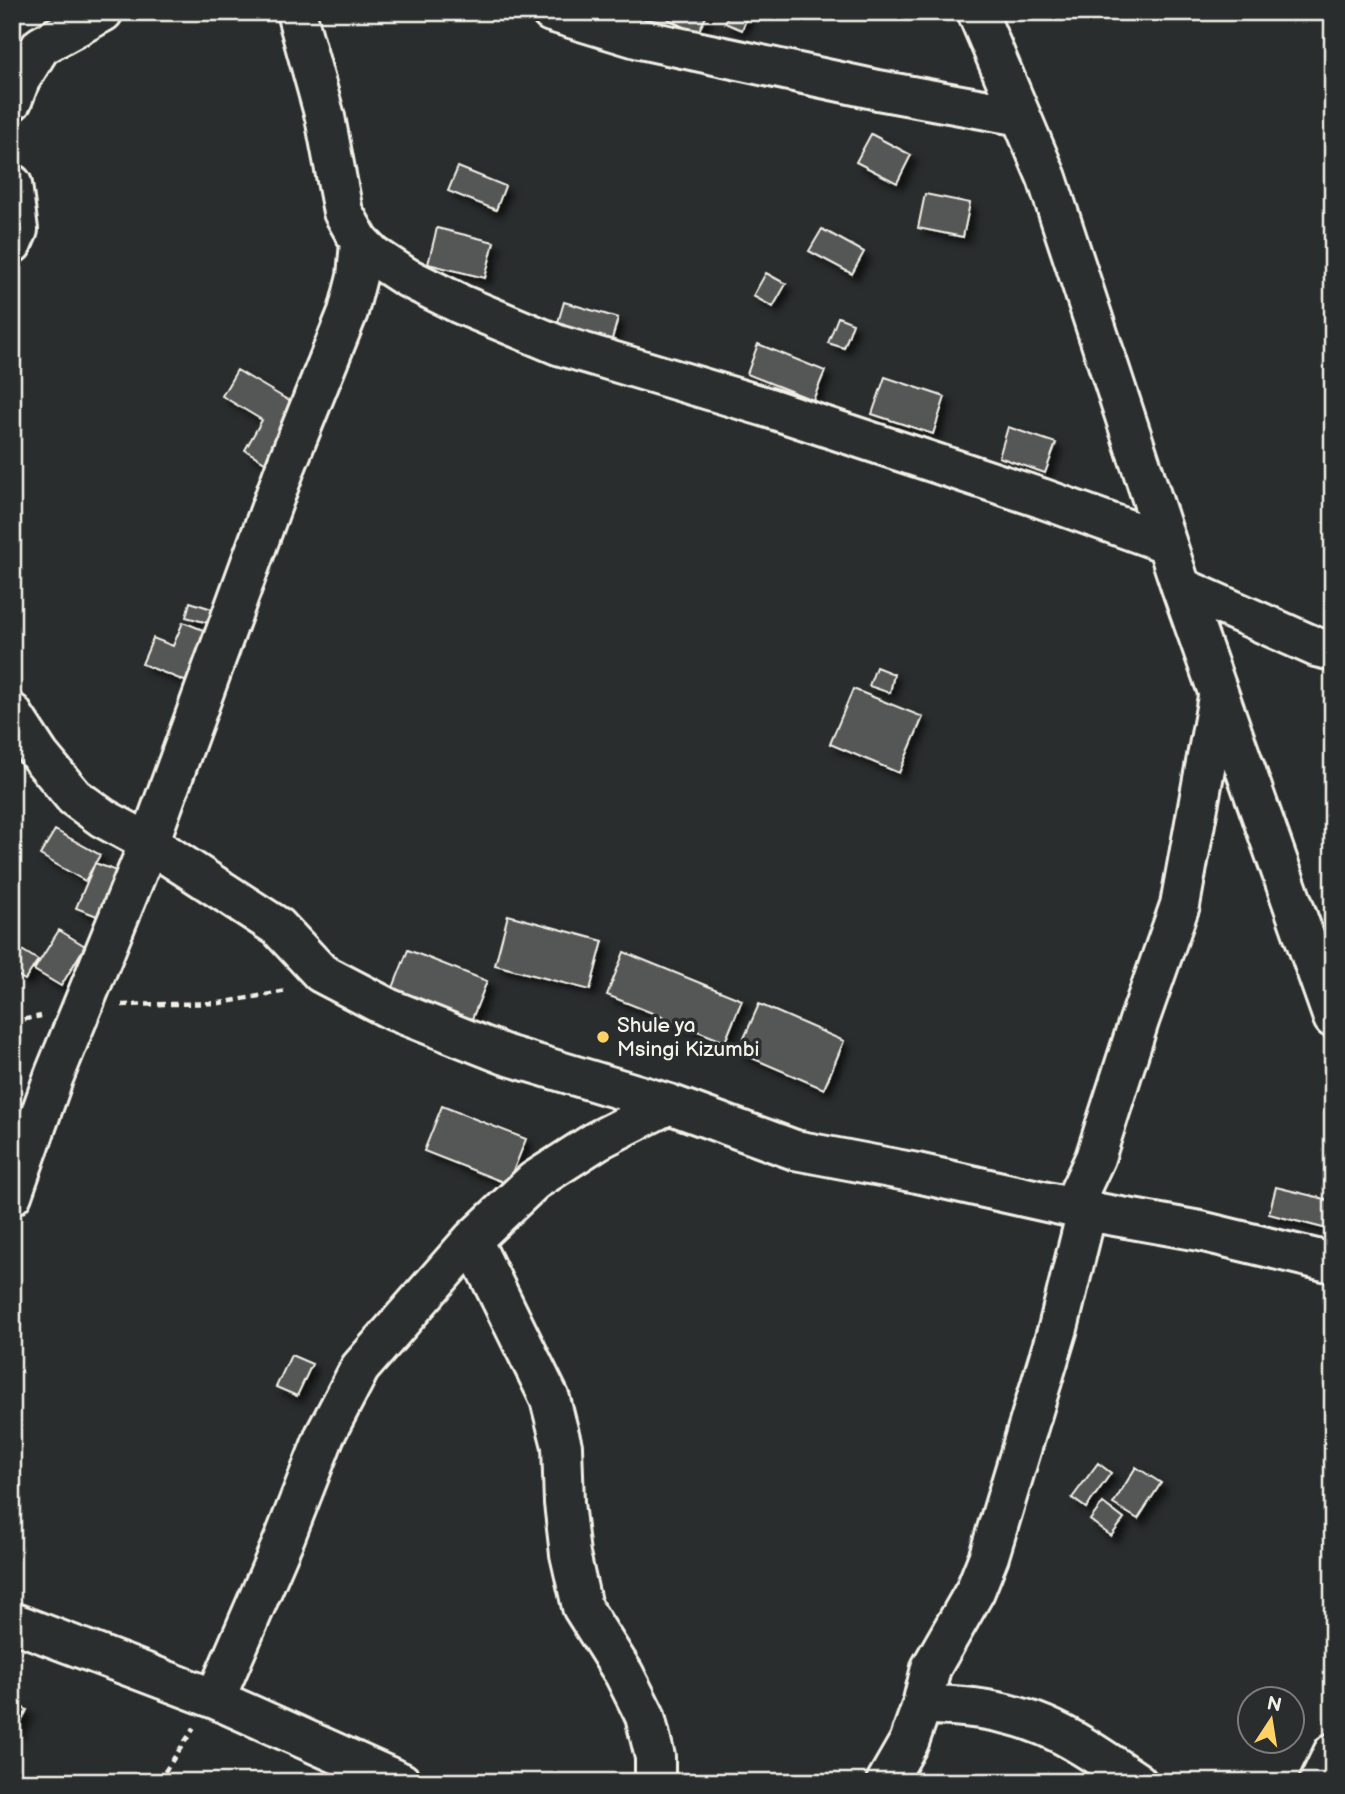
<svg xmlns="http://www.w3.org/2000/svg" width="1345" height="1794" font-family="'Balsamiq Sans',sans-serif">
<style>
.building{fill:#555756;stroke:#f4f1e8;stroke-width:2;filter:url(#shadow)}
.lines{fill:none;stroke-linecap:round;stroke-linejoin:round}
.minor-casing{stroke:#f4f1e8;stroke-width:44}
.path{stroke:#f4f1e8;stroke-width:4.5;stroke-dasharray:7 5;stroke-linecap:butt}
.minor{stroke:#2a2d2e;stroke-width:38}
.poi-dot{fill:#ffd166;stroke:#2a2d2e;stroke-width:2.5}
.labels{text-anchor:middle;stroke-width:7;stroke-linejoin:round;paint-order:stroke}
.poi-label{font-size:21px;fill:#f4f1e8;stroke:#2a2d2e;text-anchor:start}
</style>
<defs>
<filter id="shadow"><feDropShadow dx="6" dy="6" stdDeviation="3.5" flood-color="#0009"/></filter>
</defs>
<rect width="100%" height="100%" fill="#2a2d2e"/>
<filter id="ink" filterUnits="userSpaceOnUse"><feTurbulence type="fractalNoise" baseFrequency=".0143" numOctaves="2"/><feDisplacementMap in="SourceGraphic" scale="14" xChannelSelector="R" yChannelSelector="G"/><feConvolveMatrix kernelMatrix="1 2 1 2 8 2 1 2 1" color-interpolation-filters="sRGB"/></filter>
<g filter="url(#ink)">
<path class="building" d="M655,12H707L708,13L697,34Z
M729,12H749L742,30L725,23Z
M871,134L911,155L897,183L856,162Z
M458,167L505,186L496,210L448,191Z
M925,194L970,203L963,237L918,228Z
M437,228L494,242L485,278L428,264Z
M822,229L864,252L852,274L809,251Z
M766,273L786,284L773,307L753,296Z
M564,302L618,318L610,346L556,329Z
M838,317L853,323L844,348L828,343Z
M758,344L825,371L813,400L747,374Z
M237,370L303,409L270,465L245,450L262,420L222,396Z
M885,377L945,397L933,434L872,414Z
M1008,427L1056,443L1045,473L999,457Z
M190,602L212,609L208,623L186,617Z
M183,622L208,632L187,682L142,664L153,638L173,646Z
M876,667L894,674L890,693L869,686Z
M853,689L923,717L899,773L830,744Z
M55,830L100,855L85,881L40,855Z
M95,863L122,873L105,919L76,908Z
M508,915L603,941L590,990L495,965Z
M59,930L85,946L61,986L34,970Z
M12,944L38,960L25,980L12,972Z
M408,950L487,981L468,1029L389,998Z
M624,952L742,1000L725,1042L607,995Z
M759,1004L844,1041L824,1089L738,1052Z
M442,1106L526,1139L508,1184L424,1151Z
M1276,1187L1333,1201L1327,1229L1269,1214Z
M291,1355L312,1364L297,1396L276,1387Z
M1098,1463L1111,1473L1086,1508L1072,1498Z
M1136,1467L1161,1483L1138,1519L1113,1504Z
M1103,1503L1124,1519L1111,1536L1090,1520Z
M12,1702L27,1710L15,1734L12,1733Z"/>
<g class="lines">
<g class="minor-casing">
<path id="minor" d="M296,12L325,117L343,212L360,242L374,256L406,277L460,304L558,345L766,407L1041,498L1166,543
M551,12L640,39L878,90L1021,116
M977,12L1047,178L1181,587L1333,1018
M12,101L20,80L41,46L103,12
M12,184L18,230L12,244
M1181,587L1316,647L1333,651
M12,713L40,756L74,797L103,818L149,843L278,927L321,973L390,1009L506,1055L669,1104L795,1150L917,1173L1087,1211L1200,1231L1333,1263
M12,1195L54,1076L149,843L286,466L348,312L357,277L360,242
M1072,1207L1095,1158L1139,1021L1180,905L1218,697
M472,1240L550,1399L562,1446L564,1503L570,1554L582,1607L624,1674L645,1716L655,1757V1782
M12,1622L215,1699L401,1782
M215,1699L285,1537L325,1435L360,1368L472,1240L534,1181L598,1140L669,1104
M922,1705C964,1705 1006,1710 1044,1726C1077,1740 1107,1762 1137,1782
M886,1782L909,1742L922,1705L931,1668L975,1591L989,1556L1058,1328L1087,1211
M1319,1782L1333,1753"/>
</g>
<path class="path" d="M122,1005L220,1003L287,991
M12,1022L41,1016
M158,1782L194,1728"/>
<use href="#minor" class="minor"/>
</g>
</g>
<circle class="poi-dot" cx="603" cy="1037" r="7"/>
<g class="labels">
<g class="poi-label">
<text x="617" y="1032">Shule ya<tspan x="617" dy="24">Msingi Kizumbi</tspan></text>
</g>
</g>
<rect width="1345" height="1794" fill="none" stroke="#2a2d2e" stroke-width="42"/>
<rect x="21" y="21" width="1303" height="1752" fill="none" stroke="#f4f1e8" stroke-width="2.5" filter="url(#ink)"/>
<g transform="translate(1271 1720) rotate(12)"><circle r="33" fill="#2a2d2e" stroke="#7b7b78" stroke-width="2"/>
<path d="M0-5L12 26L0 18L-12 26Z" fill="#ffd166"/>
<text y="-10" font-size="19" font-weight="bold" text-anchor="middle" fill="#f4f1e8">N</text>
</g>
</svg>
